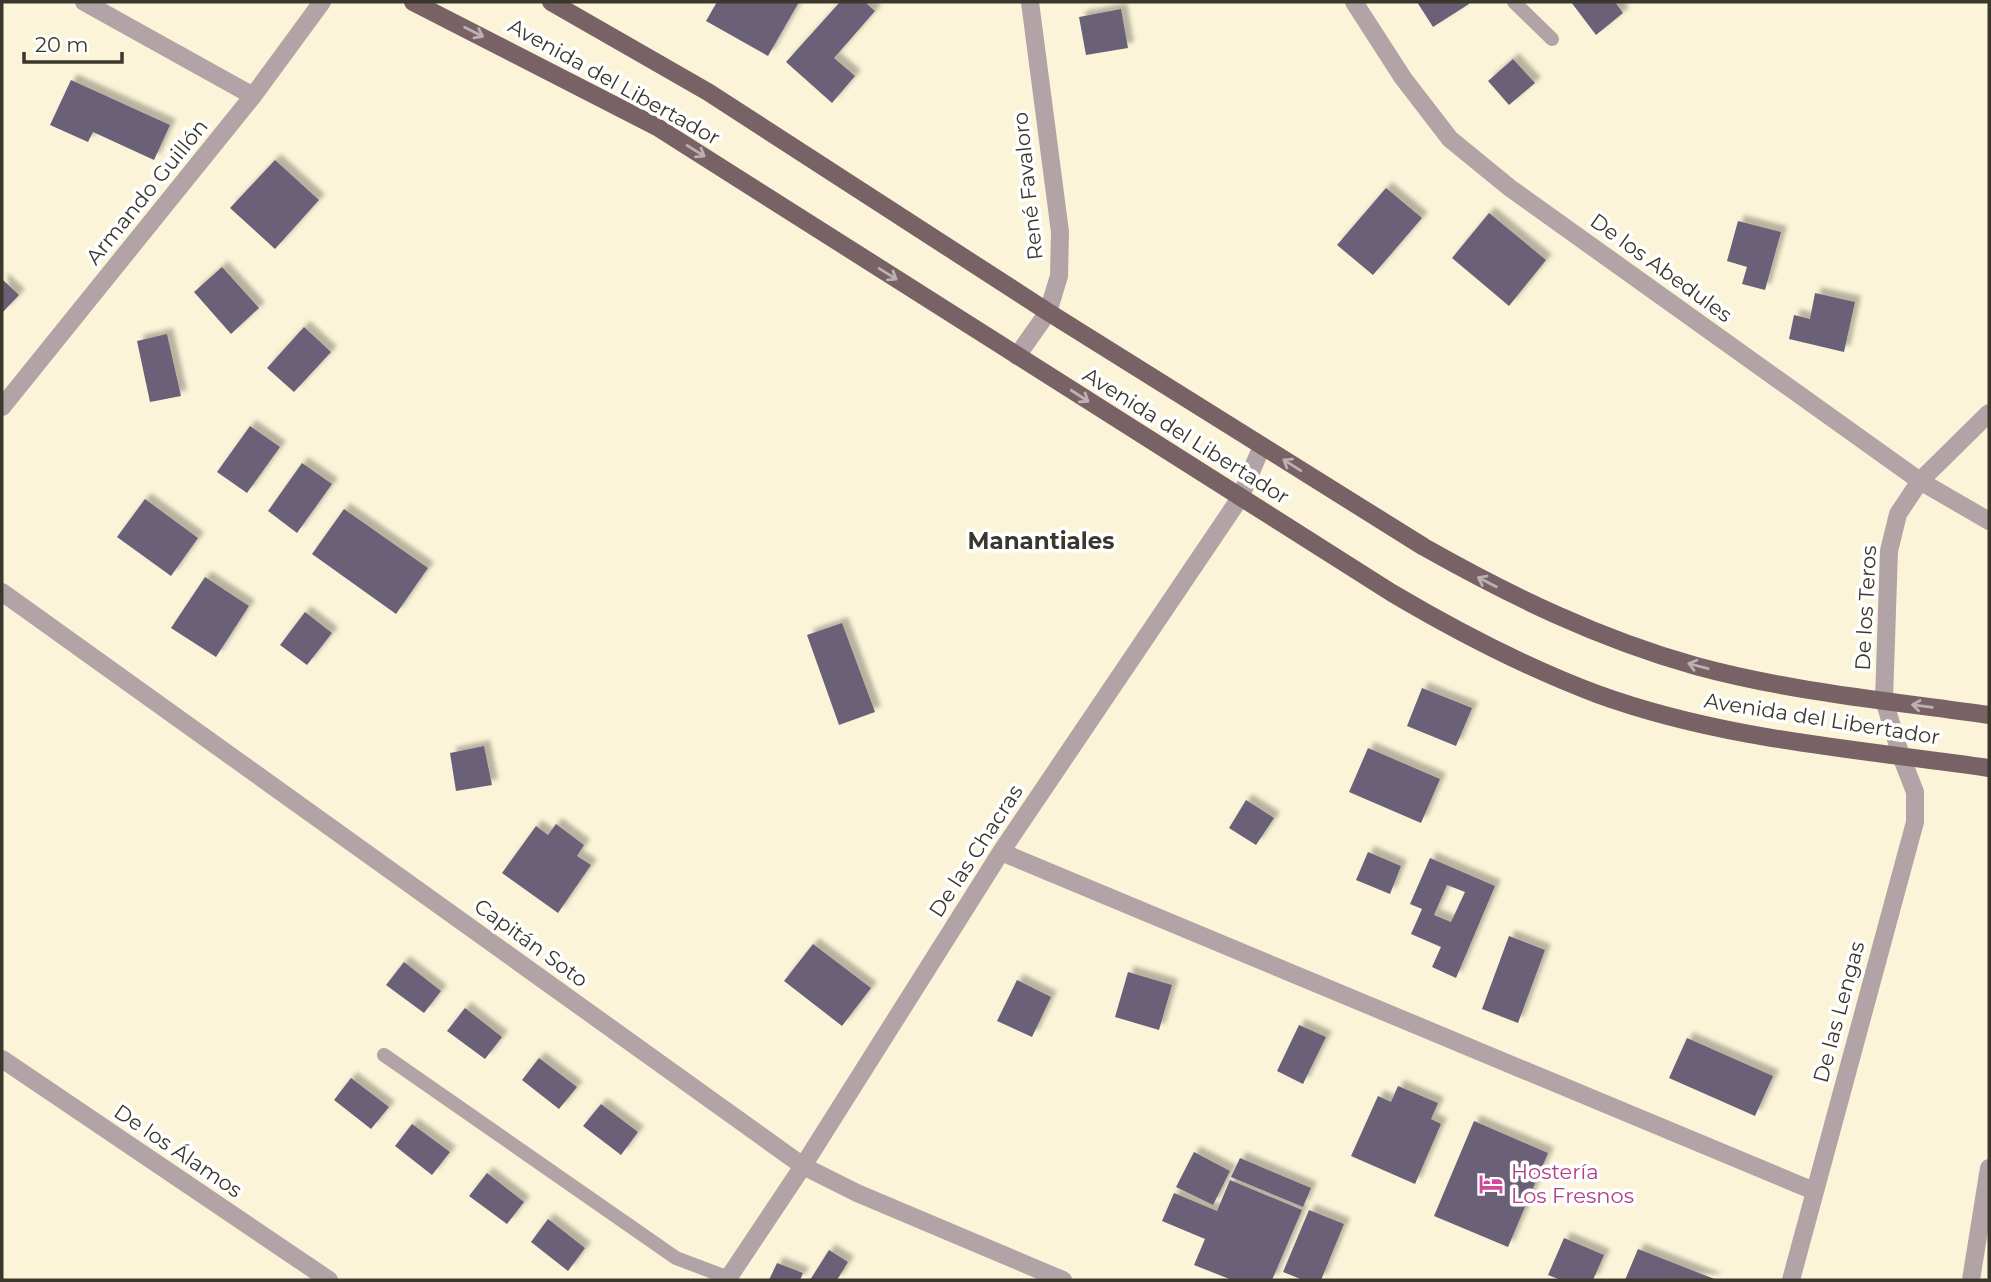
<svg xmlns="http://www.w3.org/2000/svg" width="1991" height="1282" font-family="Montserrat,sans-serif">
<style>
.building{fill:#6a6178;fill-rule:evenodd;filter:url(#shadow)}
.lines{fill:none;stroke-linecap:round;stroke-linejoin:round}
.lane{stroke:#b1a3a6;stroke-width:14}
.street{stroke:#b1a3a6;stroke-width:18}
.primary{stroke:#796266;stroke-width:18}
.oneway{stroke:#bcb0b2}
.labels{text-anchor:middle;stroke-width:7;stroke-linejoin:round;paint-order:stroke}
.street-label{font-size:21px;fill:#3a382d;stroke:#fff}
.hotel-label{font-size:21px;fill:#b23c85;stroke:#fff;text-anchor:start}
.neighbourhood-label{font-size:23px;font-weight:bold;fill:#3a382d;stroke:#fff}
</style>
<defs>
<filter id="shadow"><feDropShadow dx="6" dy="-6" stdDeviation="2" flood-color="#0004"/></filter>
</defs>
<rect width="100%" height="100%" fill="#fbf4d9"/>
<path class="building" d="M717,2H799L768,56L706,21Z
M840,2H865L875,11L834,58L855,76L832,103L786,62Z
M1417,2H1468L1469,4L1433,27Z
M1571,2H1615L1623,13L1596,35Z
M1121,9L1128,48L1086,55L1079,17Z
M1513,59L1535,83L1509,105L1488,81Z
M71,80L170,125L154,160L93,132L88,142L50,125Z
M275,160L319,200L275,249L230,208Z
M1386,188L1422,218L1373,275L1337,245Z
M1489,213L1546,260L1509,306L1452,258Z
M1738,221L1781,232L1765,290L1742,284L1747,267L1727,261Z
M222,267L259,308L231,334L194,292Z
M2,279L19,295L2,313Z
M1815,293L1855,302L1844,352L1789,339L1794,315L1810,319Z
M304,327L331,352L294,392L267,368Z
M167,334L181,396L150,402L137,341Z
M250,426L280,447L247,493L217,472Z
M302,463L332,484L297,533L268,511Z
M145,499L198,538L171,576L117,537Z
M344,509L428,568L396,614L312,554Z
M205,577L249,606L216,657L171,628Z
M305,612L332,633L307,665L280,645Z
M842,623L875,712L839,725L807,635Z
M1422,688L1472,708L1456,746L1407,726Z
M484,746L492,785L456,791L450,753Z
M1368,748L1440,779L1421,823L1349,792Z
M1246,800L1274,818L1256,845L1229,828Z
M556,824L584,845L577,856L591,865L558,913L502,873L536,826L548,835Z
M1368,852L1401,866L1390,894L1356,880Z
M1430,858L1495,886L1456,978L1432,967L1441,947L1411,934L1422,909L1410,904ZM1447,885L1465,892L1451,922L1434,915Z
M1509,936L1545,950L1518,1023L1482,1009Z
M813,944L871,988L842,1026L784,981Z
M404,962L441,991L424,1013L386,985Z
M1128,972L1172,985L1159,1030L1115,1017Z
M1017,980L1051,997L1032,1037L997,1021Z
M465,1008L502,1037L485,1059L447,1031Z
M1299,1025L1326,1037L1303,1084L1277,1071Z
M1687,1038L1773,1076L1755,1116L1669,1078Z
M539,1058L577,1087L559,1109L522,1080Z
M351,1078L389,1107L371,1129L334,1100Z
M1398,1086L1438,1103L1431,1119L1441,1124L1415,1184L1351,1156L1378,1096L1391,1102Z
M601,1104L638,1132L621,1155L583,1126Z
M1474,1121L1548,1153L1508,1247L1434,1216Z
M412,1124L450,1152L432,1175L395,1146Z
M1194,1152L1230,1171L1213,1205L1176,1187Z
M1240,1158L1311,1188L1303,1207L1231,1177Z
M487,1173L524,1202L507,1224L469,1196Z
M1230,1180L1302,1210L1272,1280H1232L1194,1265L1205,1239L1162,1221L1174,1193L1217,1211Z
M1309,1210L1344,1224L1321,1280H1303L1283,1272Z
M548,1219L585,1248L568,1271L531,1242Z
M1564,1238L1604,1255L1593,1280H1561L1548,1275Z
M1638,1249L1717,1280H1625Z
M829,1250L848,1262L837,1280H810Z
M777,1263L803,1273L800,1280H769Z"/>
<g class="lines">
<path class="lane" d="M1514,2L1552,39
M384,1055L676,1258L729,1278"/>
<path class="street" d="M84,2L253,96
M1354,2L1403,78L1450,139L1510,188L1920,481L1989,521
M1017,356L1048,312L1059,276L1060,232L1030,2
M2,407L253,96L322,2
M2,592L803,1166L857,1193L1063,1280
M1001,852L1814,1191
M2,1059L329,1280
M727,1280L803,1166L1001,852L1240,498L1262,446
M1791,1280L1915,822V792L1901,756L1884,700L1889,551L1898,514L1920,481L1989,413
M1971,1280L1989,1168"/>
<path class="primary" d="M413,2L657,127L1392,593C1458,632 1525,667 1597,694C1723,740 1858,749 1989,768
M551,2L708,92L1048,312L1424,547C1511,596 1599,639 1696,666C1791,692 1892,701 1989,715"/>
</g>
<defs><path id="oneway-shaft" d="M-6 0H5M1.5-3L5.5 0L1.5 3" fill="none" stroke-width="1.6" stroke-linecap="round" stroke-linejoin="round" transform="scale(1.75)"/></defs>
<g class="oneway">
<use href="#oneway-shaft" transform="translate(474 32) rotate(27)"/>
<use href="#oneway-shaft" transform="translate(696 151) rotate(32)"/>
<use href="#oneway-shaft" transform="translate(888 274) rotate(32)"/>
<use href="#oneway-shaft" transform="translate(1080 396) rotate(33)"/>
<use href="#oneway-shaft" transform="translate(1292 465) rotate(-148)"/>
<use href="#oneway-shaft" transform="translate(1487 582) rotate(-153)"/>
<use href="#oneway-shaft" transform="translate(1698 666) rotate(-165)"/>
<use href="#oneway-shaft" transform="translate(1922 706) rotate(-172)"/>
</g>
<defs>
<g id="hotel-bare" transform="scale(1.89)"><path d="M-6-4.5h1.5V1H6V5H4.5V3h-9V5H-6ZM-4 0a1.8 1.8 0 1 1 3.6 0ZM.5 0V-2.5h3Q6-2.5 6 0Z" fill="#d1479c" stroke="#fff" stroke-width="2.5" paint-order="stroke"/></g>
</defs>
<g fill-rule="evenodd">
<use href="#hotel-bare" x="1491" y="1184"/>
</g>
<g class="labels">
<g class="street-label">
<text transform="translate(614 82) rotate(29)" y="7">Avenida del Libertador</text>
<text transform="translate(1028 186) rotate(-96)" y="7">René Favaloro</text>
<text transform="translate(147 192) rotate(-51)" y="7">Armando Guillón</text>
<text transform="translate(1661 268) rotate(36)" y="7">De los Abedules</text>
<text transform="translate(1186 436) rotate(32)" y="7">Avenida del Libertador</text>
<text transform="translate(1866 608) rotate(-87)" y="7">De los Teros</text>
<text transform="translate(1822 719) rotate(9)" y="7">Avenida del Libertador</text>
<text transform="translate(976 851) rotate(-57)" y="7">De las Chacras</text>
<text transform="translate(531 943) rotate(36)" y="7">Capitán Soto</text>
<text transform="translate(1839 1012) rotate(-75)" y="7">De las Lengas</text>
<text transform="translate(178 1151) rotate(34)" y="7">De los Álamos</text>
</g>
<g class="hotel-label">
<text x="1511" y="1179">Hostería<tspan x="1511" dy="24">Los Fresnos</tspan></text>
</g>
<g class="neighbourhood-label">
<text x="1041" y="549">Manantiales</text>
</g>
</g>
<rect width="1991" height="1282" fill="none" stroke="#3a382d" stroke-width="7"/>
<path d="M24 52v10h98v-10" fill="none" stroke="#3a382d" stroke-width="3.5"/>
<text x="35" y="52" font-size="21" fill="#3a382d" stroke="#ffffff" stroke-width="5" paint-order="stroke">20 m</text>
</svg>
